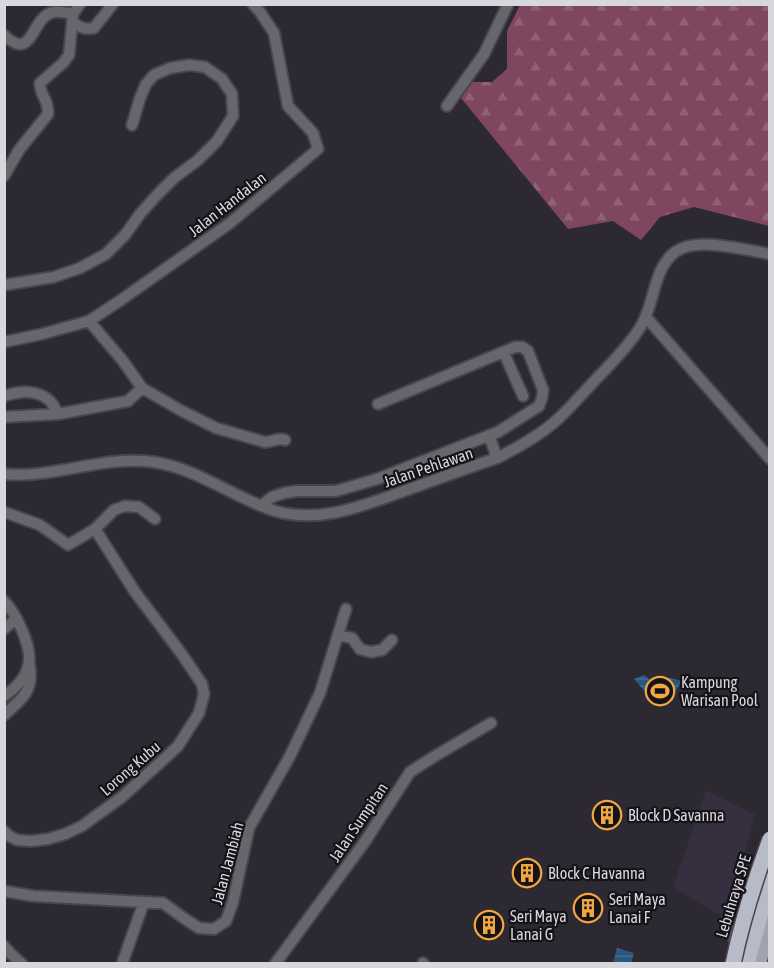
<svg xmlns="http://www.w3.org/2000/svg" width="774" height="968" font-family="'Asap Condensed',sans-serif">
<style>
.built{fill:#352f3f}
.forest{fill:url(#forest-firs)}
.water{fill:url(#water-rules)}
.lines{fill:none;stroke-linecap:round;stroke-linejoin:round}
.minor-casing{stroke:#49454e;stroke-width:14}
.major-casing{stroke:#49454e;stroke-width:16}
.highway-casing{stroke:#49454e;stroke-width:18}
.minor{stroke:#66676d;stroke-width:10}
.major{stroke:#a0a3ae;stroke-width:14}
.highway{stroke:#b7bac7;stroke-width:15}
.highway-bridge-casing{stroke:#49454e;stroke-width:18;stroke-linecap:butt}
.highway-bridge{stroke:#b7bac7;stroke-width:15}
.labels{text-anchor:middle;stroke-width:4.5;stroke-linejoin:round;paint-order:stroke}
.street-label{font-size:16px;fill:#d9d7de;stroke:#141317}
.poi-label{font-size:16px;fill:#d9d7de;stroke:#141317;text-anchor:start}
</style>
<defs>
<pattern id="forest-firs" width="22" height="20" patternUnits="userSpaceOnUse" patternTransform="scale(1.5)"><rect width="22" height="20" fill="#7e465f"/><path d="M5 1l3.5 6h-7zM16 11l3.5 6h-7z" fill="#906076"/></pattern>
<pattern id="water-rules" width="6" height="5" patternUnits="userSpaceOnUse" patternTransform="scale(1.5)"><rect width="6" height="5" fill="#2a5780"/><path d="M0 2.5h6" fill="none" stroke="#486e92"/></pattern>
</defs>
<rect width="100%" height="100%" fill="#2d2933"/>
<path class="built" d="M706,790L755,815L726,919L673,887Z"/>
<path class="forest" d="M520,5H769V226L694,207L660,217L641,240L613,221L568,229L461,98L469,82H492L507,69V31Z"/>
<path class="water" d="M644,675L659,687L670,678L682,681L667,705L648,695L634,679Z
M617,948L634,953L631,963H613Z"/>
<g class="lines">
<g class="minor-casing">
<path id="minor" d="M72,21C79,27 84,30 94,28L113,4
M4,35C34,64 30,16 54,12C60,11 68,13 73,14
M447,106L484,54L508,4
M4,176L19,150L48,114C49,99 40,97 40,83L63,63L69,55L73,14L80,4
M4,285L54,277L80,268L106,254L125,235L140,214L158,194L174,178L198,160L217,141L233,116L232,94L222,79L205,67L189,65L170,68L154,75L146,84L140,98L132,125
M646,317L770,459
M89,321L123,361L142,388L180,410L216,428L265,442C273,442 278,437 285,440
M4,342L42,334L89,321L121,300L230,223L318,149L313,133L288,106L274,33L260,12L253,4
M504,353L523,396
M4,396C19,391 38,389 50,401C53,404 56,410 58,414
M4,417L58,414L128,401L142,388
M489,435L497,458
M4,474C54,479 103,455 153,462C197,468 234,498 275,511C321,524 365,505 407,490C437,479 467,468 497,458C519,447 541,435 559,418C574,404 588,387 603,372C617,357 631,343 641,326C655,303 653,269 675,252C697,236 744,250 770,254
M261,506L272,497L284,493L297,491H336L377,479L498,432L539,406L542,398L543,390L528,351L522,347H515L378,404
M4,512L40,525L68,545L95,529L114,510L125,506L139,507L155,519
M4,601C16,613 31,645 29,662C27,677 16,688 4,696
M4,629L16,619
M338,635L352,638L360,649L371,652L382,650L392,640
M4,715C23,699 35,689 29,663
M4,831L9,836L17,840L31,841L48,839L65,834L82,826L122,797L164,759L178,746L199,713L204,694L202,684L181,653L135,592L95,529
M4,891L33,896L163,903L185,919L199,928L214,929L226,921L233,902L249,828L290,756L320,693L346,609
M726,922L731,930L737,946
M4,946L11,954L22,964
M423,963V964
M122,964L144,902
M275,964L364,843L410,772L435,756L491,723"/>
</g>
<g class="major-casing">
<path id="major" d="M759,964L770,919"/>
</g>
<g class="highway-casing">
<path id="highway" d="M747,964L770,880"/>
</g>
<use href="#minor" class="minor"/>
<use href="#major" class="major"/>
<use href="#highway" class="highway"/>
<g class="highway-bridge-casing">
<path id="highway-bridge" d="M733,964C742,921 755,880 770,839"/>
</g>
<use href="#highway-bridge" class="highway-bridge"/>
</g>
<defs>
<g id="stadium-ring" transform="scale(1.5)"><circle r="9.5" fill="#141317" stroke="#f1a63f" stroke-width="1.5"/><path d="M0-5a6.5 5 0 1 0 0 10a6.5 5 0 1 0 0-10ZM-3.5-1.8h7v3.6h-7Z" fill="#f1a63f"/></g>
<g id="building-ring" transform="scale(1.5)"><circle r="9.5" fill="#141317" stroke="#f1a63f" stroke-width="1.5"/><path d="M-4-6H4V6H1V3H-1V6H-4ZM-2.5-4.3h1.7v1.8h-1.7ZM.8-4.3h1.7v1.8H.8ZM-2.5-1h1.7V.8h-1.7ZM.8-1h1.7V.8H.8Z" fill="#f1a63f"/></g>
</defs>
<g fill-rule="evenodd">
<use href="#stadium-ring" x="660" y="691"/>
<use href="#building-ring" x="607" y="815"/>
<use href="#building-ring" x="527" y="873"/>
<use href="#building-ring" x="588" y="908"/>
<use href="#building-ring" x="489" y="925"/>
</g>
<g class="labels">
<g class="street-label">
<text transform="translate(227 204) rotate(-38)" y="6">Jalan Handalan</text>
<text transform="translate(428 467) rotate(-19)" y="6">Jalan Pehlawan</text>
<text transform="translate(130 768) rotate(-41)" y="6">Lorong Kubu</text>
<text transform="translate(358 822) rotate(-56)" y="6">Jalan Sumpitan</text>
<text transform="translate(227 863) rotate(-75)" y="6">Jalan Jambiah</text>
<text transform="translate(733 896) rotate(-73)" y="6">Lebuhraya SPE</text>
</g>
<g class="poi-label">
<text x="681" y="688">Kampung<tspan x="681" dy="18">Warisan Pool</tspan></text>
<text x="628" y="821">Block D Savanna</text>
<text x="548" y="879">Block C Havanna</text>
<text x="609" y="905">Seri Maya<tspan x="609" dy="18">Lanai F</tspan></text>
<text x="510" y="922">Seri Maya<tspan x="510" dy="18">Lanai G</tspan></text>
</g>
</g>
<rect width="774" height="968" fill="none" stroke="#d9d7de" stroke-width="12"/>
</svg>
